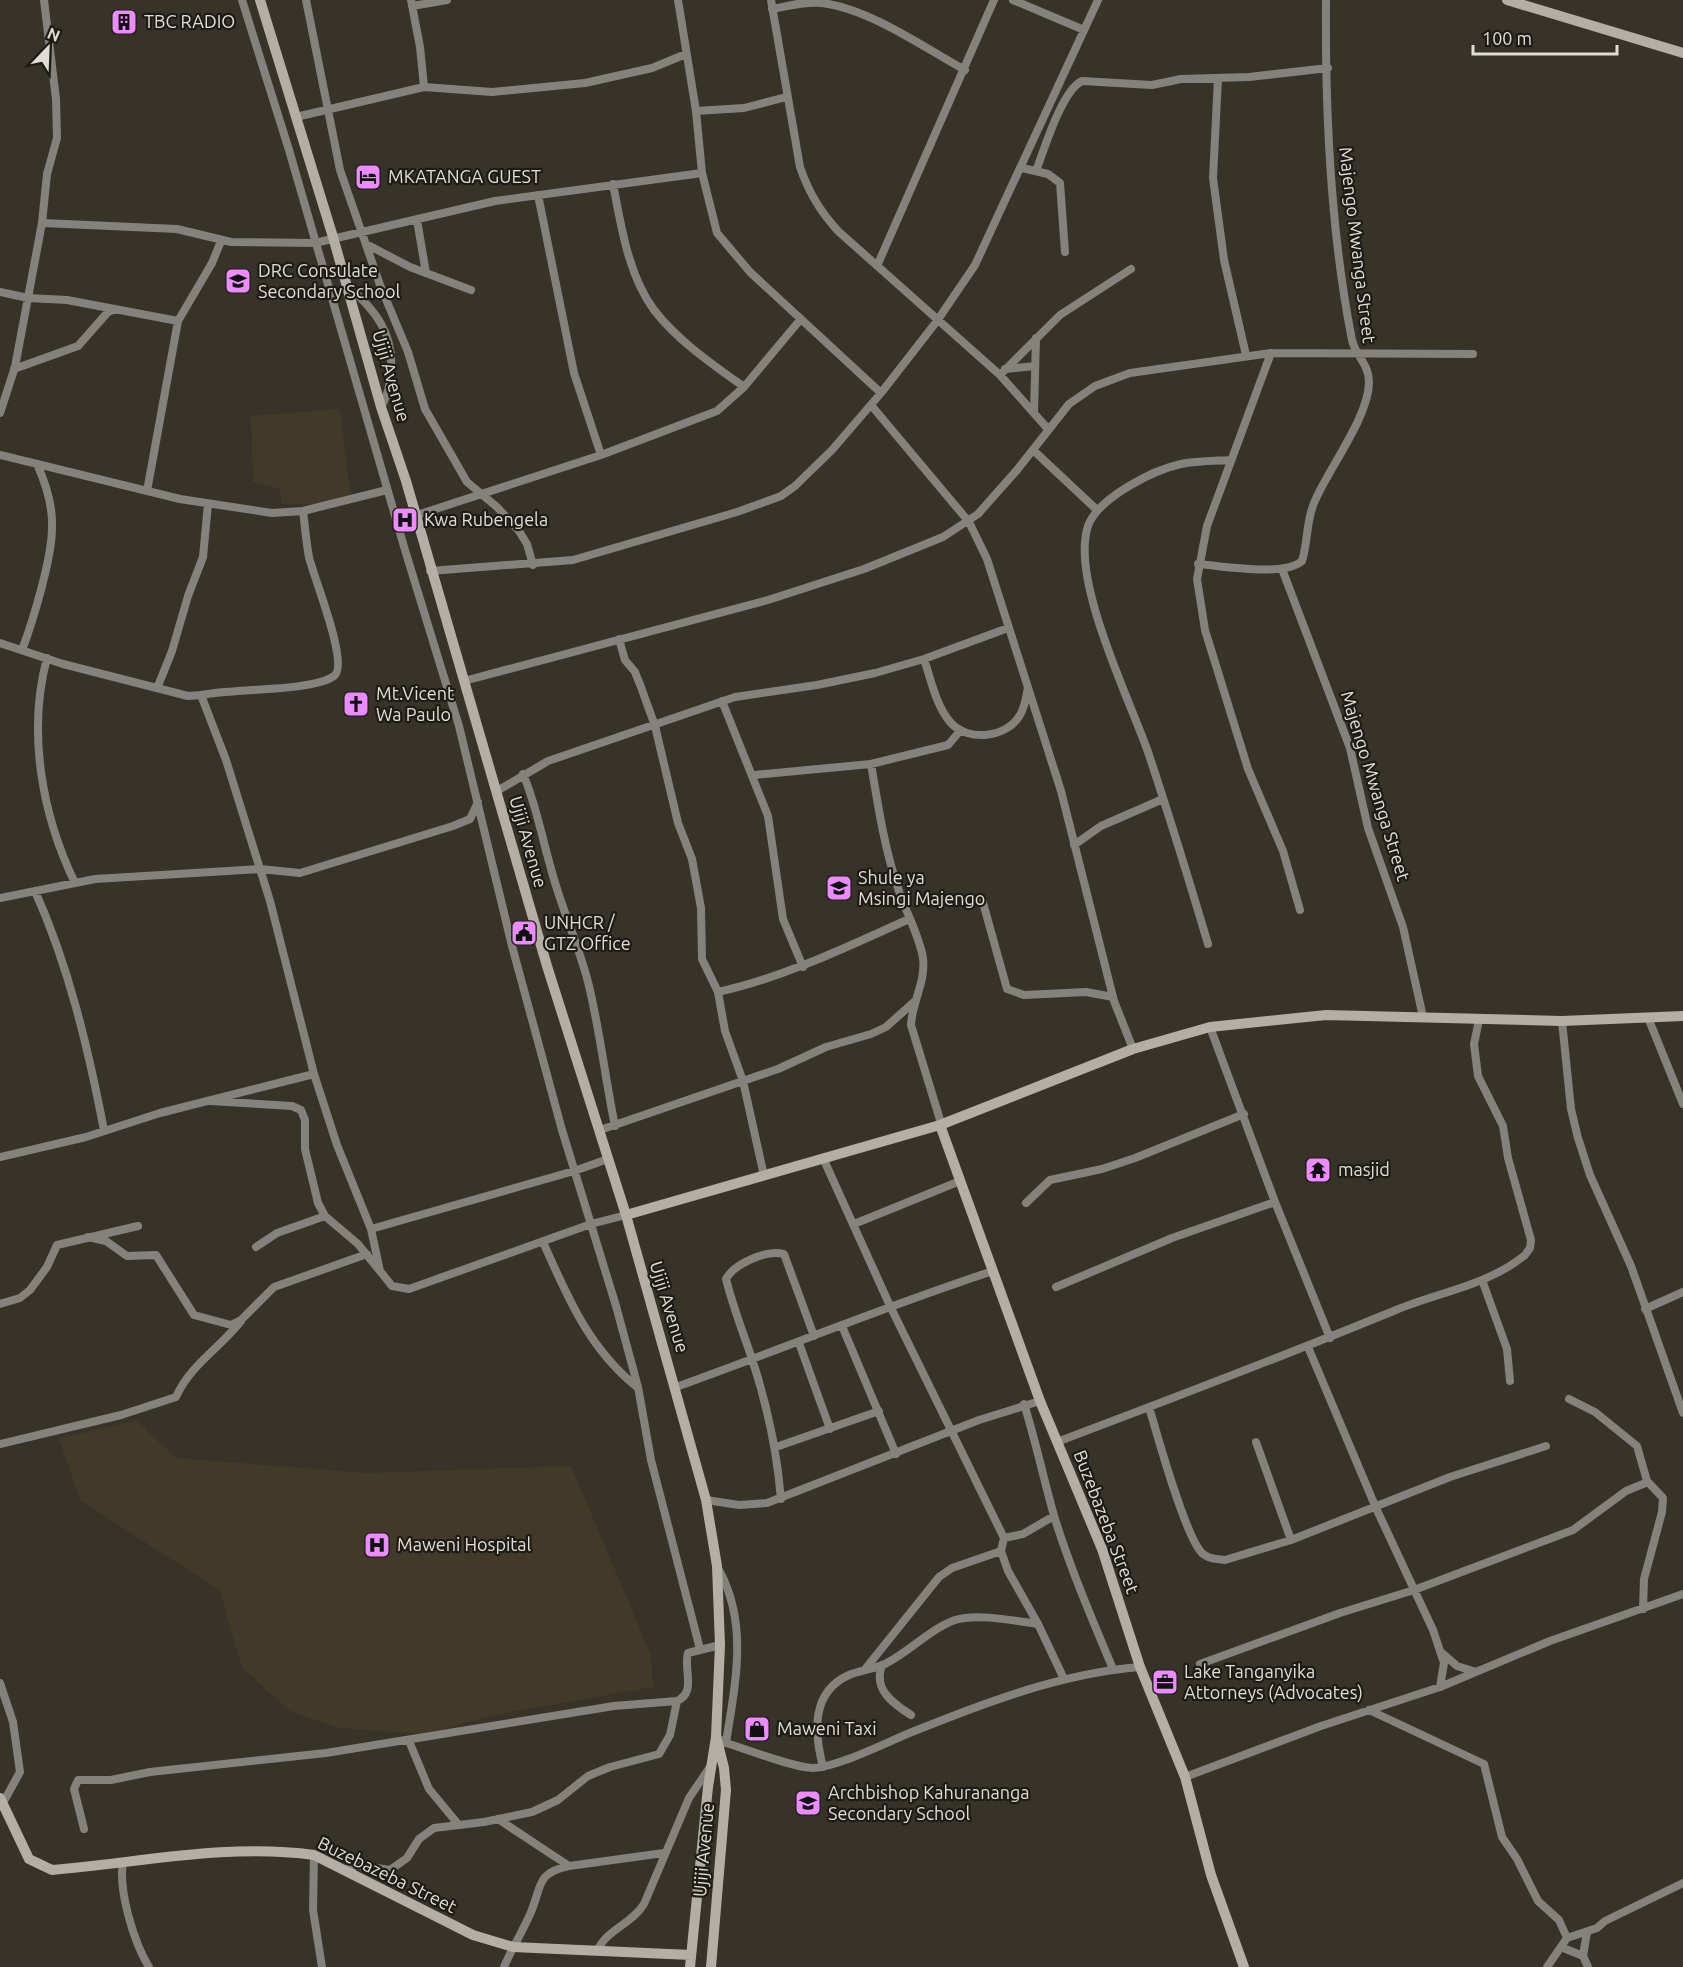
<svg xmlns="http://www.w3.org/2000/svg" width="1683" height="1967" font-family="Ubuntu,sans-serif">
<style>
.built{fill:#423a28}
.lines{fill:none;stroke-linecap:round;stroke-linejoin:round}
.street{stroke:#85827d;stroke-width:8}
.secondary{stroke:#b3afa6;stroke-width:10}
.labels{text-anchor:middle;stroke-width:4.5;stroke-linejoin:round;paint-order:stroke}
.poi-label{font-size:18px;fill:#e0ddd6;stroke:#1e1b16;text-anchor:start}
.street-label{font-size:18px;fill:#e0ddd6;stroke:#1e1b16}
</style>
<rect width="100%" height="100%" fill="#383328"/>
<path class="built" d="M340,409L350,495L321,504H282L280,489L253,482L251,416Z
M136,1420L176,1458L367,1473L571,1466L651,1655L653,1687L494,1715L425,1734L339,1728L290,1711L242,1668L220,1591L80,1500L59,1439Z"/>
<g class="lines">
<path class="street" d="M242,0L289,150L405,550L459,726L512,946L562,1130L616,1306L638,1387L651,1460L700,1649
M306,0L340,170L380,285L408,352L425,409L467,482L497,507L519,531L527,544L533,565
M411,0L420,47L424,87
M678,0L696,111L702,173L717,233L750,272L881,393
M771,0L800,167C809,193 820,211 838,231L1000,375L1048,429
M1013,0L1084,30
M412,6L447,0
M772,9C788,6 806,1 822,3C870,9 923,47 965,70
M1218,78L1213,178L1224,260L1246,355
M696,111L744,108L786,97
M296,117L424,87L492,92L585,83L652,68L686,54
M1022,168L1048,174L1060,183L1065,252
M1036,171C1044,150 1062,90 1082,81L1152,85L1181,79L1249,77L1328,68
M613,184C621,225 628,275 654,310C678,341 712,364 744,387
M538,195L574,373L601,455
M417,220L426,273
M42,223L177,229L231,242L315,243L495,201L702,173
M366,244L410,267L471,290
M877,266L994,0
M348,286C375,310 394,333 391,371C390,385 388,395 381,407
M0,292L28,298L67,300L178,321
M1271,353L1207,526L1197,579L1205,630L1248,769L1283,851L1300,910
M14,369L78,346L108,312L115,309
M1005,369L1035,366
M1000,375L1060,315L1131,269
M871,405L969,522L987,559L1061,791L1114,1001L1133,1049
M1034,412L1036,338
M0,413L15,367L42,223L47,174L57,138L56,99L44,0
M1033,450L1097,510
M0,455L180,499L272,513L303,511L387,490
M147,491L178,321L212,263L221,241
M414,516L601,455L717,411L744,387L800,320
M1198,564C1223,566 1284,577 1302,561C1308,542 1306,522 1314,503C1328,469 1369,417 1369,382C1369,364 1356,357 1352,340C1330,229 1325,113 1326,0
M1282,569L1350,748L1368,828L1403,927L1423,1017
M430,571L573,560L737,512L781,496L795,486L832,450L881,393L937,321L975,265L1098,0
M619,639L625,660L635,672L641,687L655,726L678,823L692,859L701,908L702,959L718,992L725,1031L743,1081L764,1176
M0,643L63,664L188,696L201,695L226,760L270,901L314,1074L337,1145L371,1229L380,1271L392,1286L409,1289L591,1224L626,1215
M22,650C33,621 52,558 52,528C53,505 46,484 37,464
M47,658C27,732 42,815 75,883
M924,659C931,680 936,706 951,723C968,742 1007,738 1020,715C1025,707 1026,696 1028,688
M464,681L768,600L864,569L943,537L978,514L1017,470L1069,404L1095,386L1130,373L1271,353L1473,354
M158,686L172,651L188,596L203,557L208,504
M201,695C231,688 312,692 334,676C350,665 313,576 309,557C306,542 305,526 303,511
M722,701L768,816L783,919L803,967
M871,764C878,805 884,846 897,885C904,909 919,934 923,958C926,982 912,1002 911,1025L941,1123
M523,774C536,804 541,834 550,865C560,905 578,943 588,982C600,1030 605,1078 615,1126
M754,775L871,764L948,745L960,731
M497,791L548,761L735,697L817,685L875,673L924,659L1008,628
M1074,845L1101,826L1163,799
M35,891C69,967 88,1048 104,1130
M0,898L95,879L260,869L300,873L453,826L470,819L478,802
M982,899L1007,989L1024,995L1086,992L1113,997
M1208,944C1189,880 1169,815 1148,752C1129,698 1070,579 1088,526C1098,498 1153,470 1181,464C1197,461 1214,461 1231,460
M718,992C785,977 847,947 909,919
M1649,1020L1683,1104
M1562,1021L1571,1109L1578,1138L1590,1175L1631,1266L1683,1413
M1210,1027L1275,1202L1330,1338
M210,1101L292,1106L301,1110L305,1120V1149L318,1203L325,1216L358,1244L379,1270
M600,1130L778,1069L826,1047L871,1034L886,1027L914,1002
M0,1157L86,1137L160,1113L314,1074
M823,1158L891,1308L1004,1538L1001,1551L1008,1571L1038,1624L1064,1679
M1026,1203L1050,1180L1102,1169L1135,1158L1244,1114
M854,1224L960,1181
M371,1229L574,1171L608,1159
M88,1237L106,1241L127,1256L156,1255L194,1315L231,1325L241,1320L274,1287L367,1254
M543,1242C567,1296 589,1349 637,1387
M256,1247L277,1233L325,1216
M1482,1280L1507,1349L1510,1381
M1056,1287L1172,1238L1275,1202
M0,1304L20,1298L30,1290L47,1267L57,1245L138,1226
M1645,1309L1683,1292
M842,1326L896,1454
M799,1343L830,1429
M1308,1347L1376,1508L1433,1630L1444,1663L1440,1687
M676,1387C782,1349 886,1306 993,1271
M1569,1399L1595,1412L1637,1446L1647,1481L1663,1498L1662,1512L1644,1579L1643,1609
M1024,1404C1036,1442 1044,1481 1055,1519C1071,1570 1092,1619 1113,1669
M1149,1407C1157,1434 1186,1540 1203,1554C1209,1559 1217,1559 1225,1560L1291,1540L1450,1477L1546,1446
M1057,1442C1171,1399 1284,1356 1396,1310C1439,1292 1489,1285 1525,1255L1530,1248L1531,1240L1508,1158L1503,1126L1478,1076L1474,1044L1479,1020
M1256,1442L1291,1540
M0,1444L121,1415L176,1397C190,1365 220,1348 241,1321
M776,1447L879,1411
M781,1499C777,1452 767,1404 752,1359C743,1332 733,1307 726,1279C734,1264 767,1249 784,1254L814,1336
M706,1500L739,1505L767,1503L979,1420L1040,1401
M1004,1538L1023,1534L1054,1516
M719,1570C749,1625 735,1684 726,1743
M1442,1653L1457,1666L1476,1672
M1200,1664L1340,1613L1414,1590L1573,1530L1626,1491L1648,1482
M882,1665C873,1689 892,1703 911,1715
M866,1668L939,1577L952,1568L1001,1551
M0,1683L13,1722L20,1772L4,1801
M1369,1710L1484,1764L1502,1837L1517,1859L1538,1901L1559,1920L1567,1938L1547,1967
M716,1737L726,1743C746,1749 794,1768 813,1768C838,1767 887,1742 912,1732C984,1703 1062,1673 1140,1667
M409,1741L429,1789L458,1824
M823,1767C814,1732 811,1692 849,1675C861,1670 874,1669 885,1664C909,1652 930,1629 955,1620C977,1613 1016,1621 1038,1624
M1185,1777L1321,1726L1440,1687L1550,1641L1683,1594
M498,1819L569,1866L664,1853
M84,1829L74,1789L78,1780H111L150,1772L326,1753L614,1706L677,1701C697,1692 683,1669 688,1653L720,1645
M314,1855L313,1910L322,1967
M123,1862C118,1890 134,1943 149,1967
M345,1870L356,1865L390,1870L407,1858L419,1839L434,1828L484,1822L532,1812L558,1800L588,1776L610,1767L659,1754L670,1735L677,1701
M1587,1932L1583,1956L1588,1967
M1567,1938L1597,1928L1605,1921L1683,1883
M1561,1947L1583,1956
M597,1951C607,1929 632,1924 644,1904L689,1798L710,1767
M504,1967C512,1948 523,1931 531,1912C542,1886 536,1873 569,1866"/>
<path class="secondary" d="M260,0L333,237L381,407L406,481L547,966L626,1215L706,1500L717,1566L720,1645L716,1737L708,1787L690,1967
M1507,0L1683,53
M940,1125L1040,1401L1102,1549L1140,1667L1185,1777L1211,1875L1244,1967
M626,1215L940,1125L1133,1049L1210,1027L1326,1015L1562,1021L1683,1016
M0,1798L29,1859L52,1870C138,1863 227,1843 314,1855L473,1935L513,1947L691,1955
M711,1967L726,1790L724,1768L717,1740"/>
</g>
<defs>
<g id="building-square" transform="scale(1.35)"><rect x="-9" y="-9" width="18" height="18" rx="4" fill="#ec8cfb" stroke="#1e1b16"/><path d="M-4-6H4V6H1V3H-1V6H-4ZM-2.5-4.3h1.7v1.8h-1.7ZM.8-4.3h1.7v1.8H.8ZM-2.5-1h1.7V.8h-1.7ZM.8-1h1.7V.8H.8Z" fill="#111"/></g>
<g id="hotel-square" transform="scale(1.35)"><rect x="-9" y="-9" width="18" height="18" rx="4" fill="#ec8cfb" stroke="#1e1b16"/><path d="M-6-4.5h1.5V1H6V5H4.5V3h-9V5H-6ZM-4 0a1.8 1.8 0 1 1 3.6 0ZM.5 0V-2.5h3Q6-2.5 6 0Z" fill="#111"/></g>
<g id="school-square" transform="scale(1.35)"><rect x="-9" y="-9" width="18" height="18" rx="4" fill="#ec8cfb" stroke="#1e1b16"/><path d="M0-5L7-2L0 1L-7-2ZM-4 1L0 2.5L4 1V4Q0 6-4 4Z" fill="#111"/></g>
<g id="hospital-square" transform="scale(1.35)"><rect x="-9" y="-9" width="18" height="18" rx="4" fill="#ec8cfb" stroke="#1e1b16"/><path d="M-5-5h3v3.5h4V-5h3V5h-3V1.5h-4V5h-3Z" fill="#111"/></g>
<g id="church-square" transform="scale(1.35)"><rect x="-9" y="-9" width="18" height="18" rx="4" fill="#ec8cfb" stroke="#1e1b16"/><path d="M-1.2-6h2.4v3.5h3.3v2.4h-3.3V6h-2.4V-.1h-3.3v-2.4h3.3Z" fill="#111"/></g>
<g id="civic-square" transform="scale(1.35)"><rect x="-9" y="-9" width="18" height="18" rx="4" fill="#ec8cfb" stroke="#1e1b16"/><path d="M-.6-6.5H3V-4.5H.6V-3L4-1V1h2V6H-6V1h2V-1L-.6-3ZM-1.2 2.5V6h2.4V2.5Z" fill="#111"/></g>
<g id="temple-square" transform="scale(1.35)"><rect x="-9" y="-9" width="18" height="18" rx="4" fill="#ec8cfb" stroke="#1e1b16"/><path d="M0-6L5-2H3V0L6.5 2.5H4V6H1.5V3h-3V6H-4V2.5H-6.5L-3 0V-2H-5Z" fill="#111"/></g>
<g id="office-square" transform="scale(1.35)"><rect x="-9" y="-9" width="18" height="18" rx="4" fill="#ec8cfb" stroke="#1e1b16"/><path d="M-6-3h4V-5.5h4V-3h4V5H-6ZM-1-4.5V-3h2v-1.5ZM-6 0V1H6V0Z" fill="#111"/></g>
<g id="shop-square" transform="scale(1.35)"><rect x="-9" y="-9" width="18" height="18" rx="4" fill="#ec8cfb" stroke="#1e1b16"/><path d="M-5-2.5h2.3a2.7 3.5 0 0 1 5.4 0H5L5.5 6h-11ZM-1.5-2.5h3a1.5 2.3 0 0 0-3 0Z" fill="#111"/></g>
</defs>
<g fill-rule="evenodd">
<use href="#building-square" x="124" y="22"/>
<use href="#hotel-square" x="368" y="177"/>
<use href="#school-square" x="238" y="281"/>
<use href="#hospital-square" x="405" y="520"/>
<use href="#church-square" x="356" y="704"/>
<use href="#school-square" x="839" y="888"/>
<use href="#civic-square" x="524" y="933"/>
<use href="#temple-square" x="1318" y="1170"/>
<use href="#hospital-square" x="377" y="1545"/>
<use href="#office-square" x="1165" y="1682"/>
<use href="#shop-square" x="757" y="1729"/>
<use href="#school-square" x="808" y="1803"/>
</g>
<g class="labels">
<g class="poi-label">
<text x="144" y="28">TBC RADIO</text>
<text x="388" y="183">MKATANGA GUEST</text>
<text x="258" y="277">DRC Consulate<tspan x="258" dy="21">Secondary School</tspan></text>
<text x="424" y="526">Kwa Rubengela</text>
<text x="376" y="700">Mt.Vicent<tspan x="376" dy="21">Wa Paulo</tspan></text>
<text x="858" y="884">Shule ya<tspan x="858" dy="21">Msingi Majengo</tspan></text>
<text x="544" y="929">UNHCR /<tspan x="544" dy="21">GTZ Office</tspan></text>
<text x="1338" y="1176">masjid</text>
<text x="397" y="1551">Maweni Hospital</text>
<text x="1184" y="1678">Lake Tanganyika<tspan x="1184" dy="21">Attorneys (Advocates)</tspan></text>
<text x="777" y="1735">Maweni Taxi</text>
<text x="828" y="1799">Archbishop Kahurananga<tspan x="828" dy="21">Secondary School</tspan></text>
</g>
<g class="street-label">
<text transform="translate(1357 245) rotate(83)" y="6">Majengo Mwanga Street</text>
<text transform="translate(391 376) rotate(74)" y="6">Ujiji Avenue</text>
<text transform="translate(1375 786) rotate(73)" y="6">Majengo Mwanga Street</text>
<text transform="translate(528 842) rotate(74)" y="6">Ujiji Avenue</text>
<text transform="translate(669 1307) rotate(73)" y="6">Ujiji Avenue</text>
<text transform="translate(1106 1522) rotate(69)" y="6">Buzebazeba Street</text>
<text transform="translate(704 1850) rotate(-85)" y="6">Ujiji Avenue</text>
<text transform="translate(387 1875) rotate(26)" y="6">Buzebazeba Street</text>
</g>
</g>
<g transform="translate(48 48) rotate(23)" stroke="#1e1b16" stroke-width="4.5" paint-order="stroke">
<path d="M0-4.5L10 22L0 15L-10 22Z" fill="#e0ddd6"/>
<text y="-9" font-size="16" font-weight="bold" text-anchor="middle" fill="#e0ddd6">N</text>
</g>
<path d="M1473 45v9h144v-9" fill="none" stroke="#e0ddd6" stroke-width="3"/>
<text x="1482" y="45" font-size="18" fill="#e0ddd6" stroke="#1e1b16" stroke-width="4.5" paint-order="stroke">100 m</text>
</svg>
